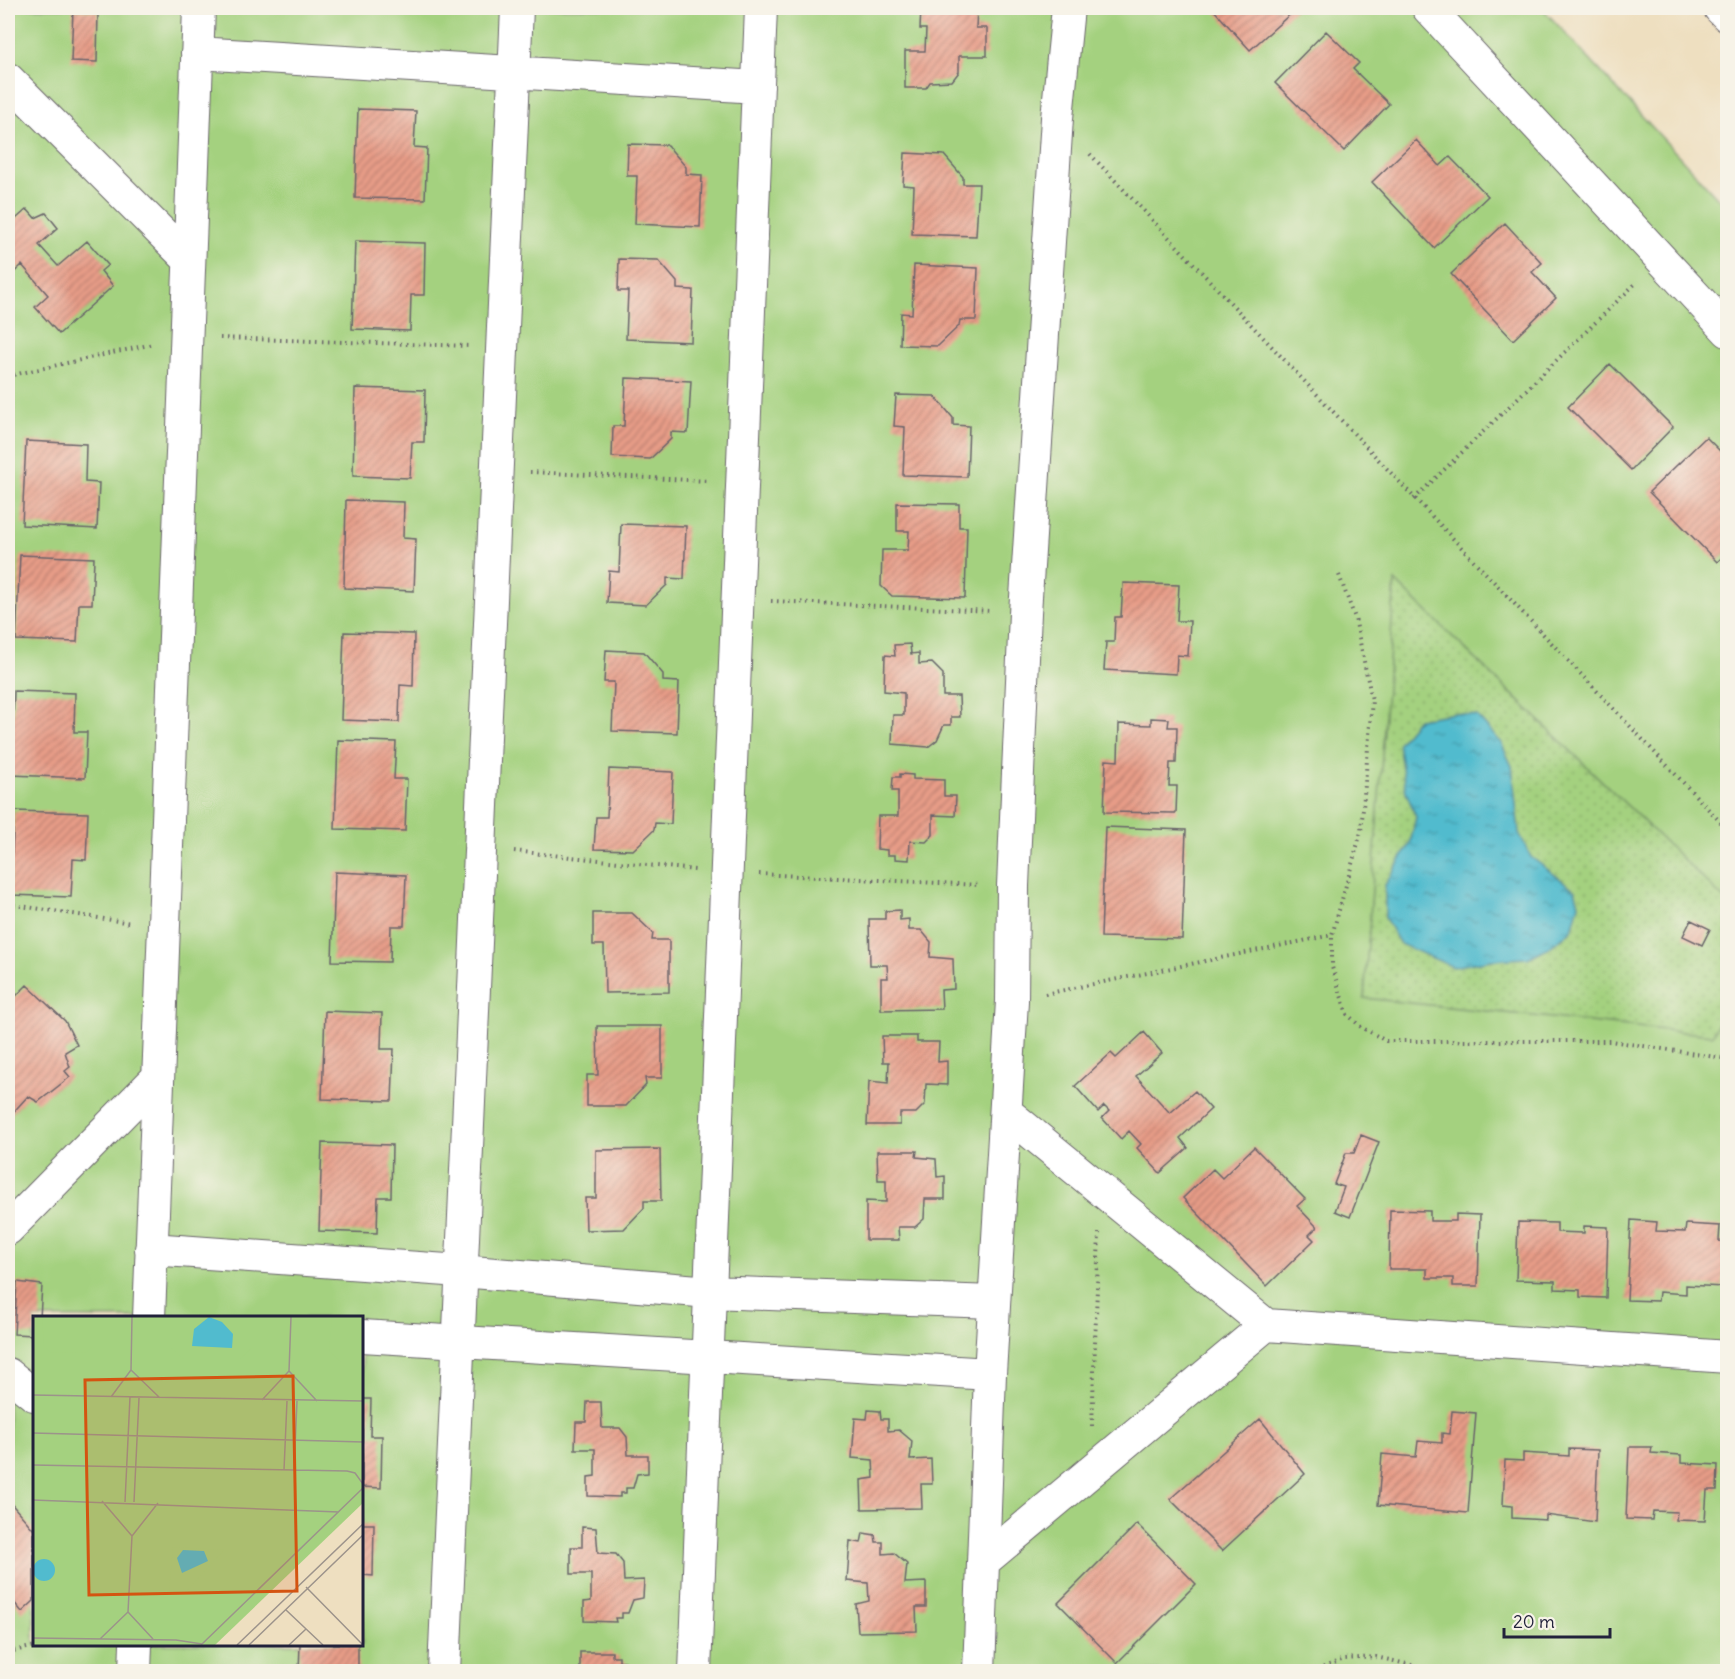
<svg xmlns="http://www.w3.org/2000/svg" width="1735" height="1679" font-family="Delius,sans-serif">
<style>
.grass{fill:#a4d17f;stroke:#637a5d;stroke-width:1.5;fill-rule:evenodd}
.park{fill:url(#park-dots);stroke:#637a5d;stroke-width:1.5}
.water{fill:url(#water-ripples);stroke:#3a6e84;stroke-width:1.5}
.building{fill:url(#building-hatch)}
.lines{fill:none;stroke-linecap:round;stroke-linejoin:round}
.street-casing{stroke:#69646a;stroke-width:34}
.secondary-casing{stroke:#69646a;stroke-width:35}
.path{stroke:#69646a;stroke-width:4;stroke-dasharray:1.5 4.5;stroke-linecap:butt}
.street{stroke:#fff;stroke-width:32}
.secondary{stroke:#fff;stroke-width:33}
.inset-road{fill:none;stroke:#9c938b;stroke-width:1.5}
.view{fill:#d45411;fill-opacity:0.15;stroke:#d45411;stroke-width:3}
.inset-edge{fill:none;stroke:#22223b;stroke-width:3}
</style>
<defs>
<pattern id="park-dots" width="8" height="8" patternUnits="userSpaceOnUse" patternTransform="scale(1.5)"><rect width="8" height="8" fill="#a4d17f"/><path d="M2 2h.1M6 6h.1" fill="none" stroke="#8db36f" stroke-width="1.8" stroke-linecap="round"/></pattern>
<pattern id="water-ripples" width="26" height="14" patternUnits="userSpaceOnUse" patternTransform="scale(1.5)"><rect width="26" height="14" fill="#51bbce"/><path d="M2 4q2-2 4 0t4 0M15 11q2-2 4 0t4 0" fill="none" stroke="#4398a8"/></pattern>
<pattern id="building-hatch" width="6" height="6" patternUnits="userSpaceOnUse" patternTransform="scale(1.5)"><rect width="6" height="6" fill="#e79c87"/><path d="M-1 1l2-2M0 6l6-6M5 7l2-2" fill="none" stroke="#bb7f70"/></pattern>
</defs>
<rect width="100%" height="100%" fill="#f7f3e8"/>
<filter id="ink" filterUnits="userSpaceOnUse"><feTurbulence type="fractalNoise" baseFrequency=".0167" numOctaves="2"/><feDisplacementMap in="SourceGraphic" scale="12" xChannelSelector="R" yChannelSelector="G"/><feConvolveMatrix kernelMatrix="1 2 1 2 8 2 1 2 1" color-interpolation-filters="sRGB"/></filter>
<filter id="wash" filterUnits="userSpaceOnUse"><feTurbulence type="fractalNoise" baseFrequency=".008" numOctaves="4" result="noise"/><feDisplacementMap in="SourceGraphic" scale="24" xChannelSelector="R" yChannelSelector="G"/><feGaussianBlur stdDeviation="1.35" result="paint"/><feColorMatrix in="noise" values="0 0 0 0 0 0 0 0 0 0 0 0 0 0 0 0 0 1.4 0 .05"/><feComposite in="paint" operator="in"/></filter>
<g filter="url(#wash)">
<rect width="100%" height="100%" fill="#eedfc0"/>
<path class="grass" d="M8,8H1542L1727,208V1671L8,1672ZM34,1318H362V1644H34Z"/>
<path class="park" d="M1395,581L1727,902V1007L1712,1035L1364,998Z"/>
<path class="water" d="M1455,713L1477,716L1501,743L1512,766L1519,833L1531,857L1575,890L1579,904L1572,930L1551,946L1528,958L1491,960L1453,967L1400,944L1385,918V885L1410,844L1416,817L1406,792L1398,743L1418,719Z"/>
<g id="blocks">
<path class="building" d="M921,8H977L976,28H987V56H959V72L952,81L930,82L926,88H905V51H925L926,29H920Z
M1212,8H1297L1250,50Z
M73,10L98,11L97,62L71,61Z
M1326,31L1359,63L1353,69L1389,104L1344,151L1275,83Z
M358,109L416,111L414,147L427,148L425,199L355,198Z
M1416,140L1440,166L1450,157L1488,196L1434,248L1372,182Z
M628,144L667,145L686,167V174L702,175L700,227L635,224L637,176H627Z
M905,153L944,155L963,177V184H979L976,236L912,234L914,186L903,185Z
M27,209L35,218L46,213L58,228L39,245L58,266L87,241L108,265L101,271L113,286L59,334L35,307L48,295L22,265L8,278V226Z
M1505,223L1542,263L1532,272L1556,298L1513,340L1451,274Z
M355,241L425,243L424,295H411L410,331L352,329Z
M619,259L658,260L677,282V289L693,290L691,342L626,339L628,291H618Z
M914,265L978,268L976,320H960L959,326L938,346L900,345L901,313L912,314Z
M1610,364L1673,427L1631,470L1568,407Z
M626,378L691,381L688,433L671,432V439L650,459L612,457L613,426H624Z
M355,388L425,390L424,442H412L410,478L353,476Z
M896,395L935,396L953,418V425L969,426L967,477L903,475L905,427L894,426Z
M1706,437L1728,459V552L1717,562L1649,492Z
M26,441L86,444L85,482L99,483L97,529L22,525Z
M346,500L404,502L403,538L416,539L414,591L344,588Z
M897,503L959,504V527H967L965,598L892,596L881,586L882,550H908L909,531H897Z
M621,524L686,526L684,579L667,578V585L646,605L607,603L609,571L619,572Z
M20,555L94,558L92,604H79L77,642L16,640Z
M1123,583L1179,585L1177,621H1190L1188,656L1177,655L1176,674L1104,670L1106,642H1114L1115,617H1121Z
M344,632L414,634L413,686L400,685L399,722L341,720Z
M910,644L911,654L919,653V664L932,663L943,674V696H959L960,717H951V725H944L937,740L928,747L892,744L893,715H904V693L884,691L885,655L895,656L894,645Z
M606,650L644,652L663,674V681L679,682L677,733L612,731L614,682H604Z
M14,691L75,693L74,732H87L85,778L11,775Z
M1151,718L1169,719L1168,727H1177L1176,763H1170L1169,786H1177L1176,813L1104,812L1106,760L1118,761L1119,724L1151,725Z
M338,740L396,742L394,779H407L405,831L335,829Z
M609,769L673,772L671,824L655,823L654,830L633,850L594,849L596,817H607Z
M900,774L913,775V779L944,780V796H956L955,816L933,815V835L926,842L910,841L909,860L895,859V855H887V850L877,849L878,816H898V791H892L893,777H900Z
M14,811L88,813L86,860L73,859L71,897L10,895Z
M1105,827L1186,830L1182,939L1101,937Z
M335,872L406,875L404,926H391L390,962L332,961Z
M900,910V920L909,919V930H921L931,942L930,957L953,959L954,989L941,990L942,1009L881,1010V978H888L887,965H870L869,919H885V911Z
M593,913H632L653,933L652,940H669V992L605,993L604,945H593Z
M1691,920L1710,929L1702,945L1683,936Z
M27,985L65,1021L77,1045L65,1052L70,1067L65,1071L70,1077L38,1102L28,1096L8,1118V1004Z
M325,1011L382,1013L381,1049H394L392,1101L322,1099Z
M597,1026H662V1078H645L646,1085L626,1106H587V1075H598Z
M1144,1032L1162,1053L1136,1076L1170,1113L1195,1091L1211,1109L1180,1138L1188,1148L1160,1173L1137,1148L1141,1144L1129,1131L1121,1139L1102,1118L1109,1111L1104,1106L1098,1112L1075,1086L1111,1053L1116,1058Z
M882,1036H917V1042H939L938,1062L947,1061V1085L926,1084L925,1104L916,1113H900V1125H867L869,1081L888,1083L889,1062H883Z
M1361,1135L1379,1142L1350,1217L1335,1211L1344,1187L1334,1184L1346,1153H1354Z
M322,1143L392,1145L391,1197H378L377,1233L319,1231Z
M1254,1147L1305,1199L1297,1206L1317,1227L1309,1235L1314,1240L1267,1286L1183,1198L1213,1169L1222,1178Z
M660,1149L661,1201H644V1208L624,1229L586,1230L585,1198H596V1150Z
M877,1151H917L916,1157L936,1159L937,1177L945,1176V1199H925L924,1219L915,1227H898L899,1240H866V1201L886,1202V1180H878Z
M1390,1210L1430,1211V1221H1456V1214L1480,1215L1478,1286H1453V1278H1427V1269H1389Z
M1631,1220L1657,1222L1656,1231L1685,1232L1686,1224L1720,1226L1719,1241L1726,1242L1723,1287L1686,1285V1294L1659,1292L1658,1301L1627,1300Z
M1518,1222L1557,1223V1232L1584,1233V1226L1608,1227L1606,1298L1580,1297V1290L1555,1289V1281L1516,1280Z
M17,1282L42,1285L40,1318H34V1335L14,1334Z
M362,1399H371L370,1436H382L381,1488L362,1487Z
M587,1402H601L602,1428H620L627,1437L628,1455H648V1473L637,1474L633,1488H626V1493H620V1497L588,1496V1477L595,1476V1449H575L576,1422H586Z
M868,1410L880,1411L881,1419H888V1431L899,1430L912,1441L910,1460L931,1459L932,1484H921L922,1508L862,1509L861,1480L874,1478L873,1460L852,1458L855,1418L867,1419Z
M1452,1411L1476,1413L1468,1513L1378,1505L1382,1454L1416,1457L1418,1441L1442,1443V1433L1450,1434Z
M1260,1419L1305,1474L1222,1551L1170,1499Z
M1629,1447H1652L1651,1453L1681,1455V1463L1718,1465L1717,1490H1707L1705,1521L1676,1520L1677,1512L1653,1511L1652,1520L1626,1519Z
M1569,1449L1598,1450L1595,1522L1546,1515V1520L1512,1518V1506L1503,1505L1505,1460L1523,1461V1453L1569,1456Z
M8,1500L34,1530V1601L22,1612L8,1595Z
M362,1524H374L373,1576L362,1575Z
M1137,1524L1196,1584L1117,1663L1058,1603Z
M582,1527L596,1528L598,1553L616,1554L623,1563L624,1581L644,1580L643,1598L633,1600L628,1613H622V1618H615L616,1622L584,1621V1602L591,1601V1574H571V1547H582Z
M863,1533L875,1535L876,1542H883V1554L894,1553L907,1564L905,1583L926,1582V1607H916L917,1631L858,1632L856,1604L869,1601L868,1583L847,1581L850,1541L861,1543Z
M300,1644H358V1672H299Z
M580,1652H612V1656H619V1661H625L628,1672L580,1671Z
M888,1668H914V1672H888Z"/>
</g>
</g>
<g filter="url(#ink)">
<use href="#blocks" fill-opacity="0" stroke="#69646a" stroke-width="1.5"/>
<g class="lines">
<g class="street-casing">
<path id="street" d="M1428,8L1728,331
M197,53L758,87
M8,79L189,260
M1006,1112L1266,1325L1728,1357
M8,1229L158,1077
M151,1249L461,1271L710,1292L994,1302
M149,1318L199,8
M362,1336L990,1374
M8,1374L34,1395
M983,1562L1266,1325
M135,1672L136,1644
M444,1672L517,8
M695,1672L761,8
M979,1672L990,1374L1012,1001L1013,886L1025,613L1057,118L1068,8"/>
</g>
<g class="secondary-casing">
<path id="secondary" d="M1720,8L1728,16"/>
</g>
<path class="path" d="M1090,154L1728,830
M220,338L470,346
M8,376L153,344
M530,472L709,481
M1414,499L1637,282
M1339,575L1355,618L1372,700L1361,832L1332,935V967L1347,1014L1361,1027L1386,1041H1611L1728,1059
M771,601L991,611
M514,851L695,870
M759,874L979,885
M8,904L131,923
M1045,994L1332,935
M1092,1426L1099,1233
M8,1652L46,1644
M1312,1672L1344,1659L1376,1657L1425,1668L1465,1672
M1509,1672H1567
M1630,1672L1672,1669L1680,1672"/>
<use href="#street" class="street"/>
<use href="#secondary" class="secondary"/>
</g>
</g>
<g transform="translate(33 1316)">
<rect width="330" height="330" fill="#eedfc0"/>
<path d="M0,1H330V187L182,329H0Z" fill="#a4d17f"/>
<path d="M9,1H59V31L54,36L18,37L11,30ZM138,1H220V31L207,43H151L138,32ZM299,1H330V46H308L296,35ZM0,227H54L53,276H0ZM140,231L191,234L148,281L136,275ZM42,326L115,327L42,329Z" fill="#a4d17f"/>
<path d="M176,1L189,6L200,18L199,32L159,30L161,13ZM150,234L171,235L175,245L149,257L144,242ZM0 254a11 11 0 1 1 22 0a11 11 0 1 1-22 0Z" fill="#51bbce"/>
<path class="inset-road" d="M98,54L127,82M256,55L284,85M0,79L330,85M78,81L98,54L99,1M229,84L256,55L258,1M0,117L330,126M0,149L314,155L322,157L330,168M251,154L254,85M261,155L264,85M0,184L306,196M69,185L99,220M92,186L97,81M101,186L106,82M273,271L330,329M253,294L290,329M95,296L120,323M0,322L143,324L169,328M67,323L95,296L99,220L125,187M168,329L330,172M204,329L330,208M216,329L330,219M256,329L273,313"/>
<path class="view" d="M260,60L264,275L56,279L52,64Z"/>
<rect width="330" height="330" class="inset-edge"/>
</g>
<rect width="1735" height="1679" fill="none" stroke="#f7f3e8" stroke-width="30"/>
<path d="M1504 1628v9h106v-9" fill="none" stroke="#22223b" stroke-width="3"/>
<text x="1513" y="1628" font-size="18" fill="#22223b" stroke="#f7f3e8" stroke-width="4.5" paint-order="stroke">20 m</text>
</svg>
